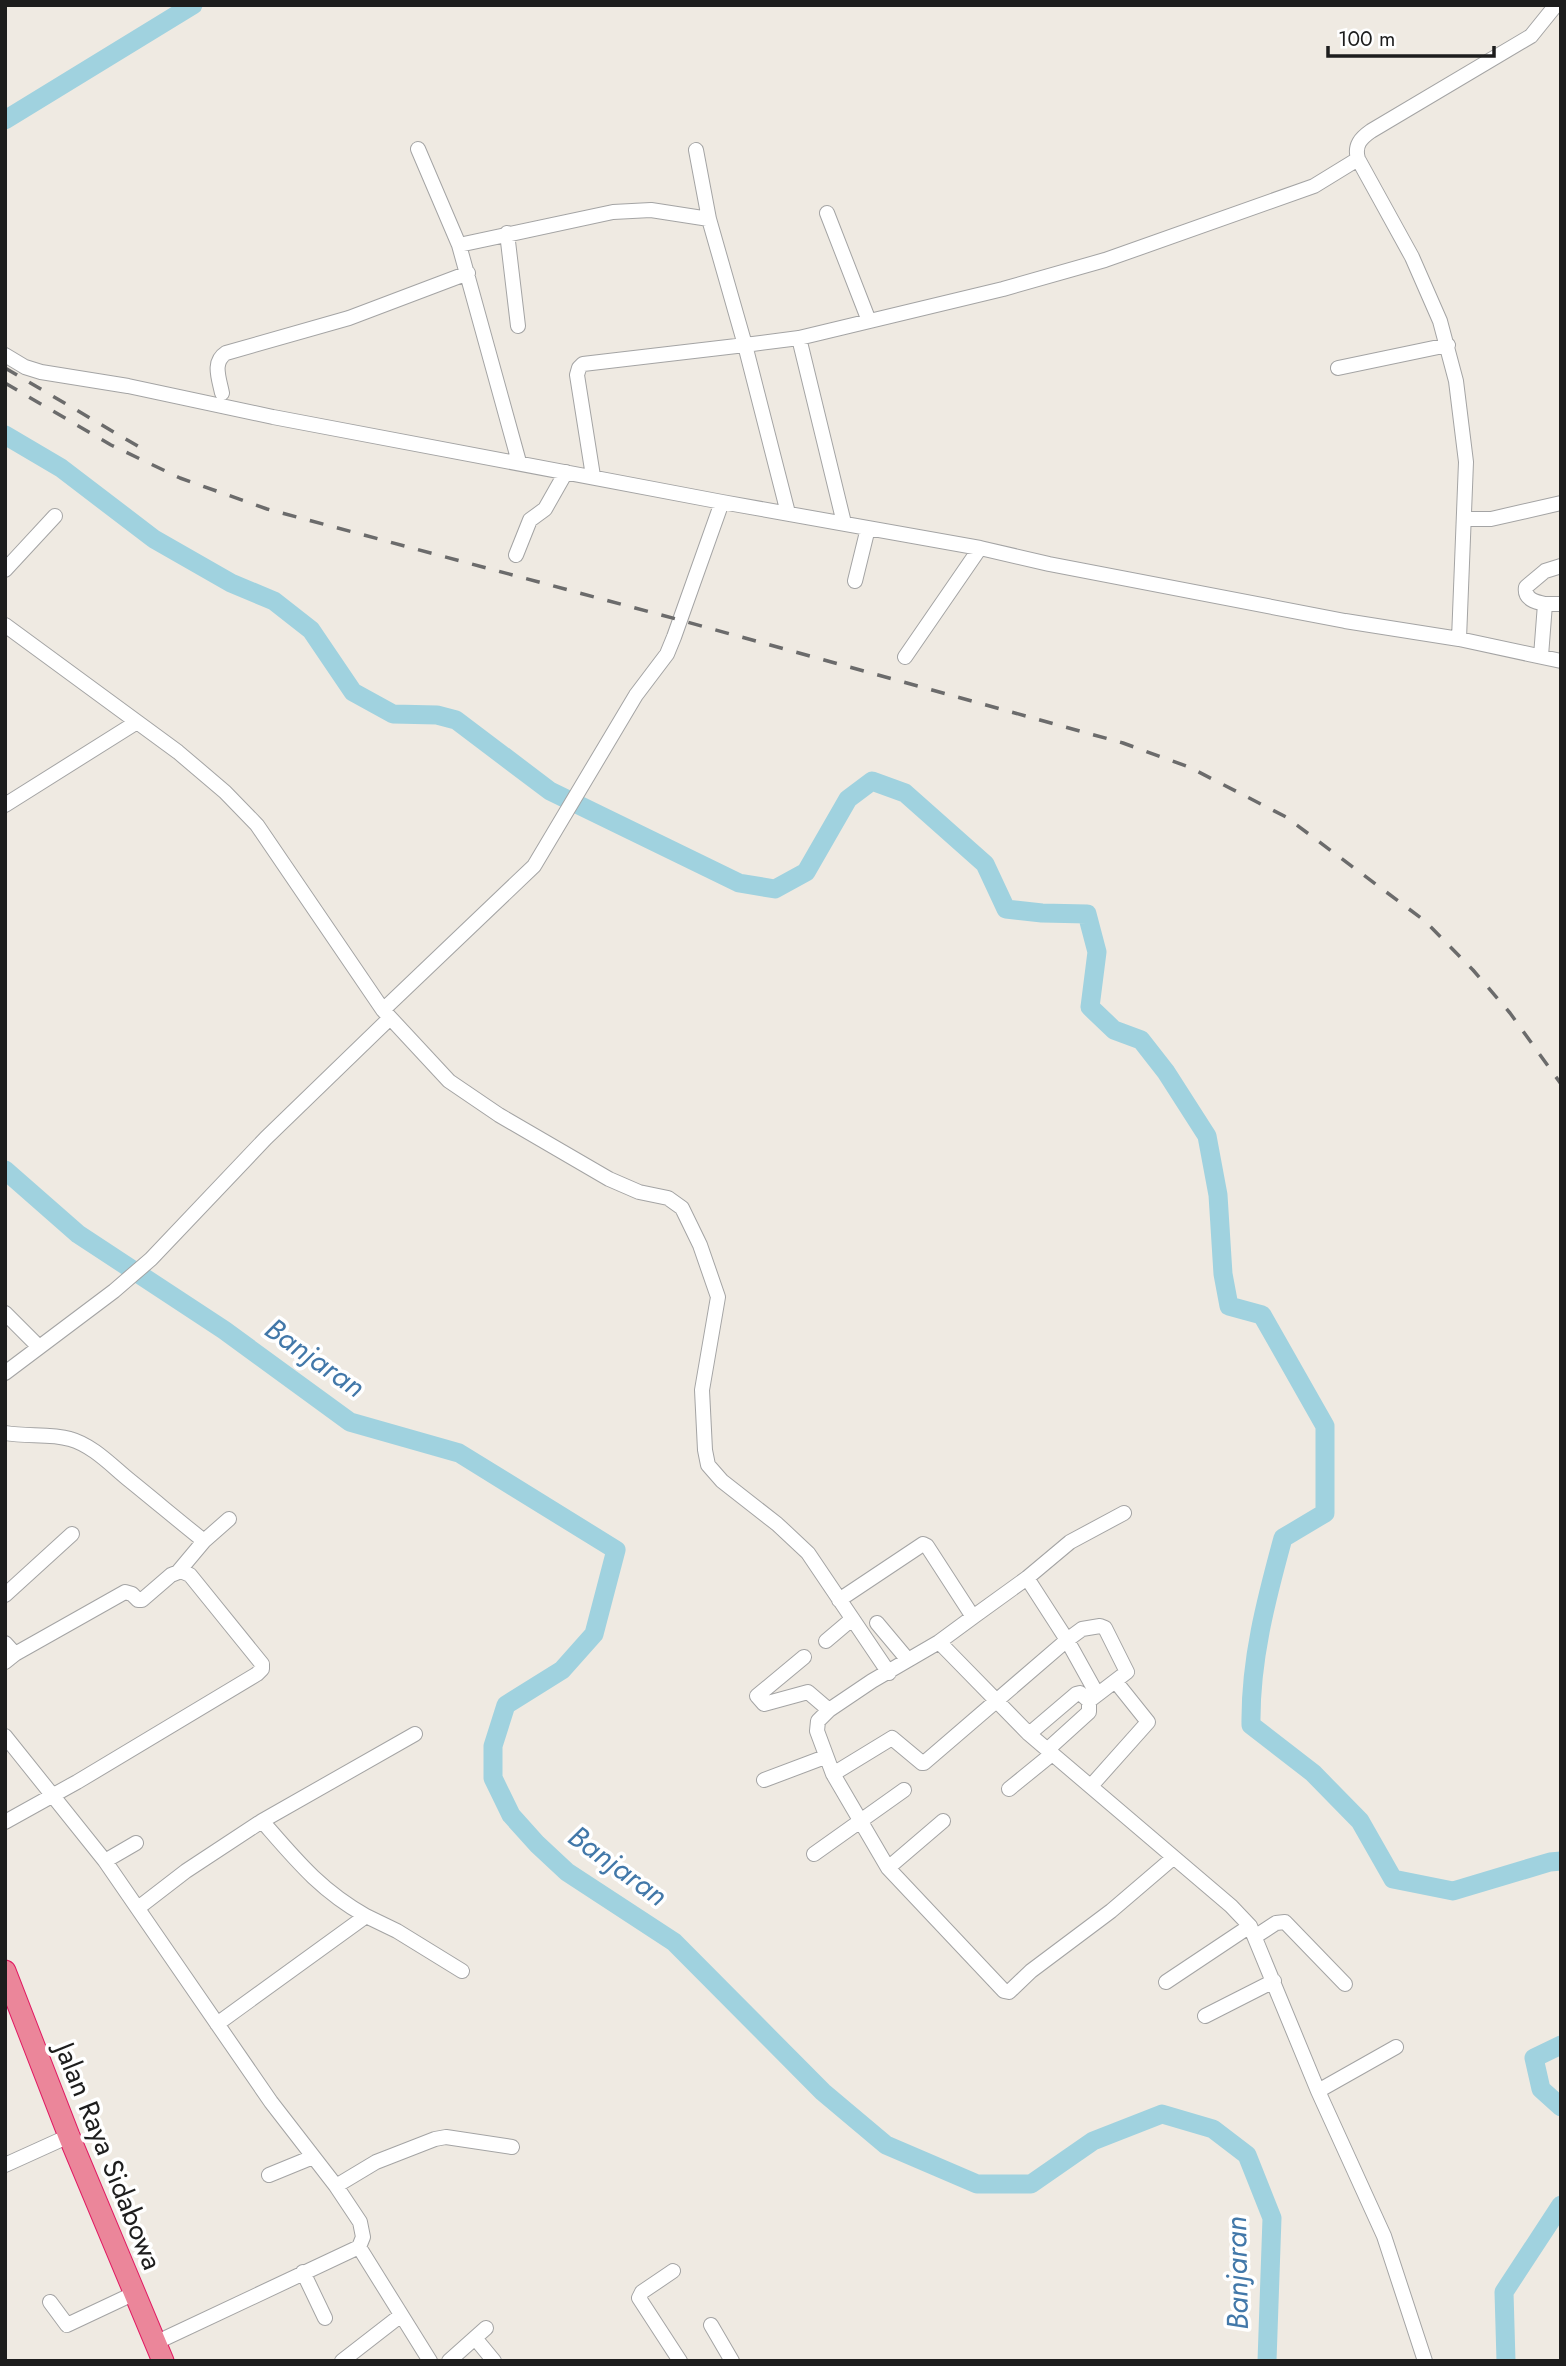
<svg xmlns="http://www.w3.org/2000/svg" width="1566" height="2366" font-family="Jost,sans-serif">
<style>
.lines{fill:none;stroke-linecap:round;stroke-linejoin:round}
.river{stroke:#a0d2df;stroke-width:19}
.minor-casing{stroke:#a4a4a4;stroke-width:16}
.highway-casing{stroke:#e11b63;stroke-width:23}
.minor{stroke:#fff;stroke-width:14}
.highway{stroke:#eb869a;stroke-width:21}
.rail{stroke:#6b6b6b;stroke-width:3.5;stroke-dasharray:14 14;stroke-linecap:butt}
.labels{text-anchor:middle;stroke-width:7;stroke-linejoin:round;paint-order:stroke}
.street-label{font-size:28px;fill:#1d1d1d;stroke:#fff}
.water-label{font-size:30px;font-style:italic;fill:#4278a9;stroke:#fff}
</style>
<rect width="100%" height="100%" fill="#efeae2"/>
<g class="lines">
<path class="river" d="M5,120L193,5
M5,435L61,468L154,539L231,583L274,601L311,630L353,692L393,714L437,715L456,720L550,791L739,883L775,889L806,872L848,799L872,781L905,793L985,864L1006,909L1042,913L1087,914L1097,952L1090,1007L1114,1030L1141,1040L1166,1072L1207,1136L1218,1195L1223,1274L1229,1306L1262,1315L1325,1426V1513L1283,1538C1266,1600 1250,1661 1251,1725L1313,1773L1360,1821L1393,1879L1453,1891L1550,1862L1561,1861
M5,1170L78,1234L224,1330L350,1422L459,1453L616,1550L594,1634L562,1670L506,1705L493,1746V1778L511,1815L537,1844L567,1872L674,1942L823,2092L886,2145L977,2184H1031L1093,2141L1162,2114L1213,2129L1247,2155L1272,2218L1267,2361
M1561,2045L1534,2058L1541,2089L1561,2107
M1506,2361L1504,2292L1561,2205"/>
<g class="minor-casing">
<path id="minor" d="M418,149L459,245L519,462
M827,213L869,321
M507,233L518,326
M459,245L613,212L651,210L709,219
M799,338L844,523
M5,355L25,367L41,372L128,386L273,417L722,502L980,548L1049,564L1345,621L1459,639L1561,661
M1338,368L1448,345
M222,393C219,378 212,362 226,353L349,318L468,273
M593,476L577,375L579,368L583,364L745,345L709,219L696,150
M788,513L745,345L799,338L1003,289L1105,260L1314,186L1358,159
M1464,519H1491L1561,503
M516,555L530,520L545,509L566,472
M5,570L55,516
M855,581L868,528
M1545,604C1535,602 1524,599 1526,587L1545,571L1561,566
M5,625L178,752L225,792L257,825L383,1010L449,1081L499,1115L609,1179L639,1192L668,1198L682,1208L700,1245L718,1297L702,1390L705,1450L708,1465L722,1481L777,1524L808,1553L889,1673
M1459,639L1466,462L1456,381L1440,321L1412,257L1358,159C1354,145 1361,138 1371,131L1531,36L1556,5
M1541,656L1545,604H1561
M905,657L980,548
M5,805L137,722
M383,1010L534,866L636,695L667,654L674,637L722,502
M5,1313L39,1347
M5,1373L114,1291L151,1259L266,1138L390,1018
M5,1433C27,1437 50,1433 70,1439C92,1445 111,1465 128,1479C154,1500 179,1521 204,1541
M178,1572L204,1541L229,1519
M1027,1578L1067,1640L1097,1694
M5,1595L72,1534
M839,1600L923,1544L927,1546L973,1617L939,1642L872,1681L829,1710L818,1721L817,1731L833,1774L888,1868L1004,1991L1009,1992L1031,1971L1111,1911L1173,1858
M973,1617L1027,1578L1070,1542L1124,1513
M877,1623L908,1660
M826,1641L852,1619
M939,1642L1029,1734L1231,1906L1250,1926L1318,2091L1384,2236L1425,2361
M5,1643L15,1654L5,1662
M804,1657L757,1696L764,1704L808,1692L829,1710
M1029,1734L1076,1694L1080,1693L1089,1701V1712L1047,1750
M5,1736L105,1861L271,2102L336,2186L360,2222L363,2237L359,2247
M833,1774L892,1738L922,1763H924L1067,1640L1082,1629L1100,1626L1105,1628L1127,1672L1089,1701
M764,1780L825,1757
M1091,1786L1148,1722L1116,1682
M1009,1789L1052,1754
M262,1821L415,1734
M5,1822L77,1782L257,1674L262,1669V1664L190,1575L181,1571L171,1575L142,1600H138L132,1594L125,1592L15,1654
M814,1854L904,1790
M105,1861L136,1843
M888,1868L943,1821
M138,1908L186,1871L262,1821C296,1860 320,1890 366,1916
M1256,1936L1276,1923L1285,1922L1345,1984
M1166,1982L1250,1926
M1205,2016L1274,1981
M217,2024L366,1916L397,1931L462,1971
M1318,2091L1396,2047
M5,2165L69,2136
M269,2175L313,2157
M336,2186L376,2162L435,2139L446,2137L512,2147
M673,2271L642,2292L639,2298L680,2361
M303,2272L325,2318
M50,2302L67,2325L135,2293
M711,2325L732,2361
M475,2338L494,2361
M155,2343L359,2247L430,2361
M342,2361L400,2316
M449,2361L486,2328"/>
</g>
<g class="highway-casing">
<path id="highway" d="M5,1971L69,2136L163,2361"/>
</g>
<use href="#minor" class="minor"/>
<use href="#highway" class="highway"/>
<path class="rail" d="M5,368L141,448
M5,383L111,445L180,478L267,509L680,620L1123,743L1189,767L1286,817L1425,921L1473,970L1510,1013L1561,1084"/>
</g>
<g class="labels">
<g class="street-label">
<text transform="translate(109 2156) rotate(68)" y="10">Jalan Raya Sidabowa</text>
</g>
<g class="water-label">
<text transform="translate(315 1358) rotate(35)" y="10">Banjaran</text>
<text transform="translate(618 1866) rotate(36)" y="10">Banjaran</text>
<text transform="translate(1237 2273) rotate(-91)" y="10">Banjaran</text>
</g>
</g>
<rect width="1566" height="2366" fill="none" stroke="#1d1d1d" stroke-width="14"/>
<path d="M1328 46v10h166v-10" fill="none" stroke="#1d1d1d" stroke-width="3.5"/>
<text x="1338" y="46" font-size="21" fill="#1d1d1d" stroke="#ffffff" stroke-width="5" paint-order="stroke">100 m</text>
</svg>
